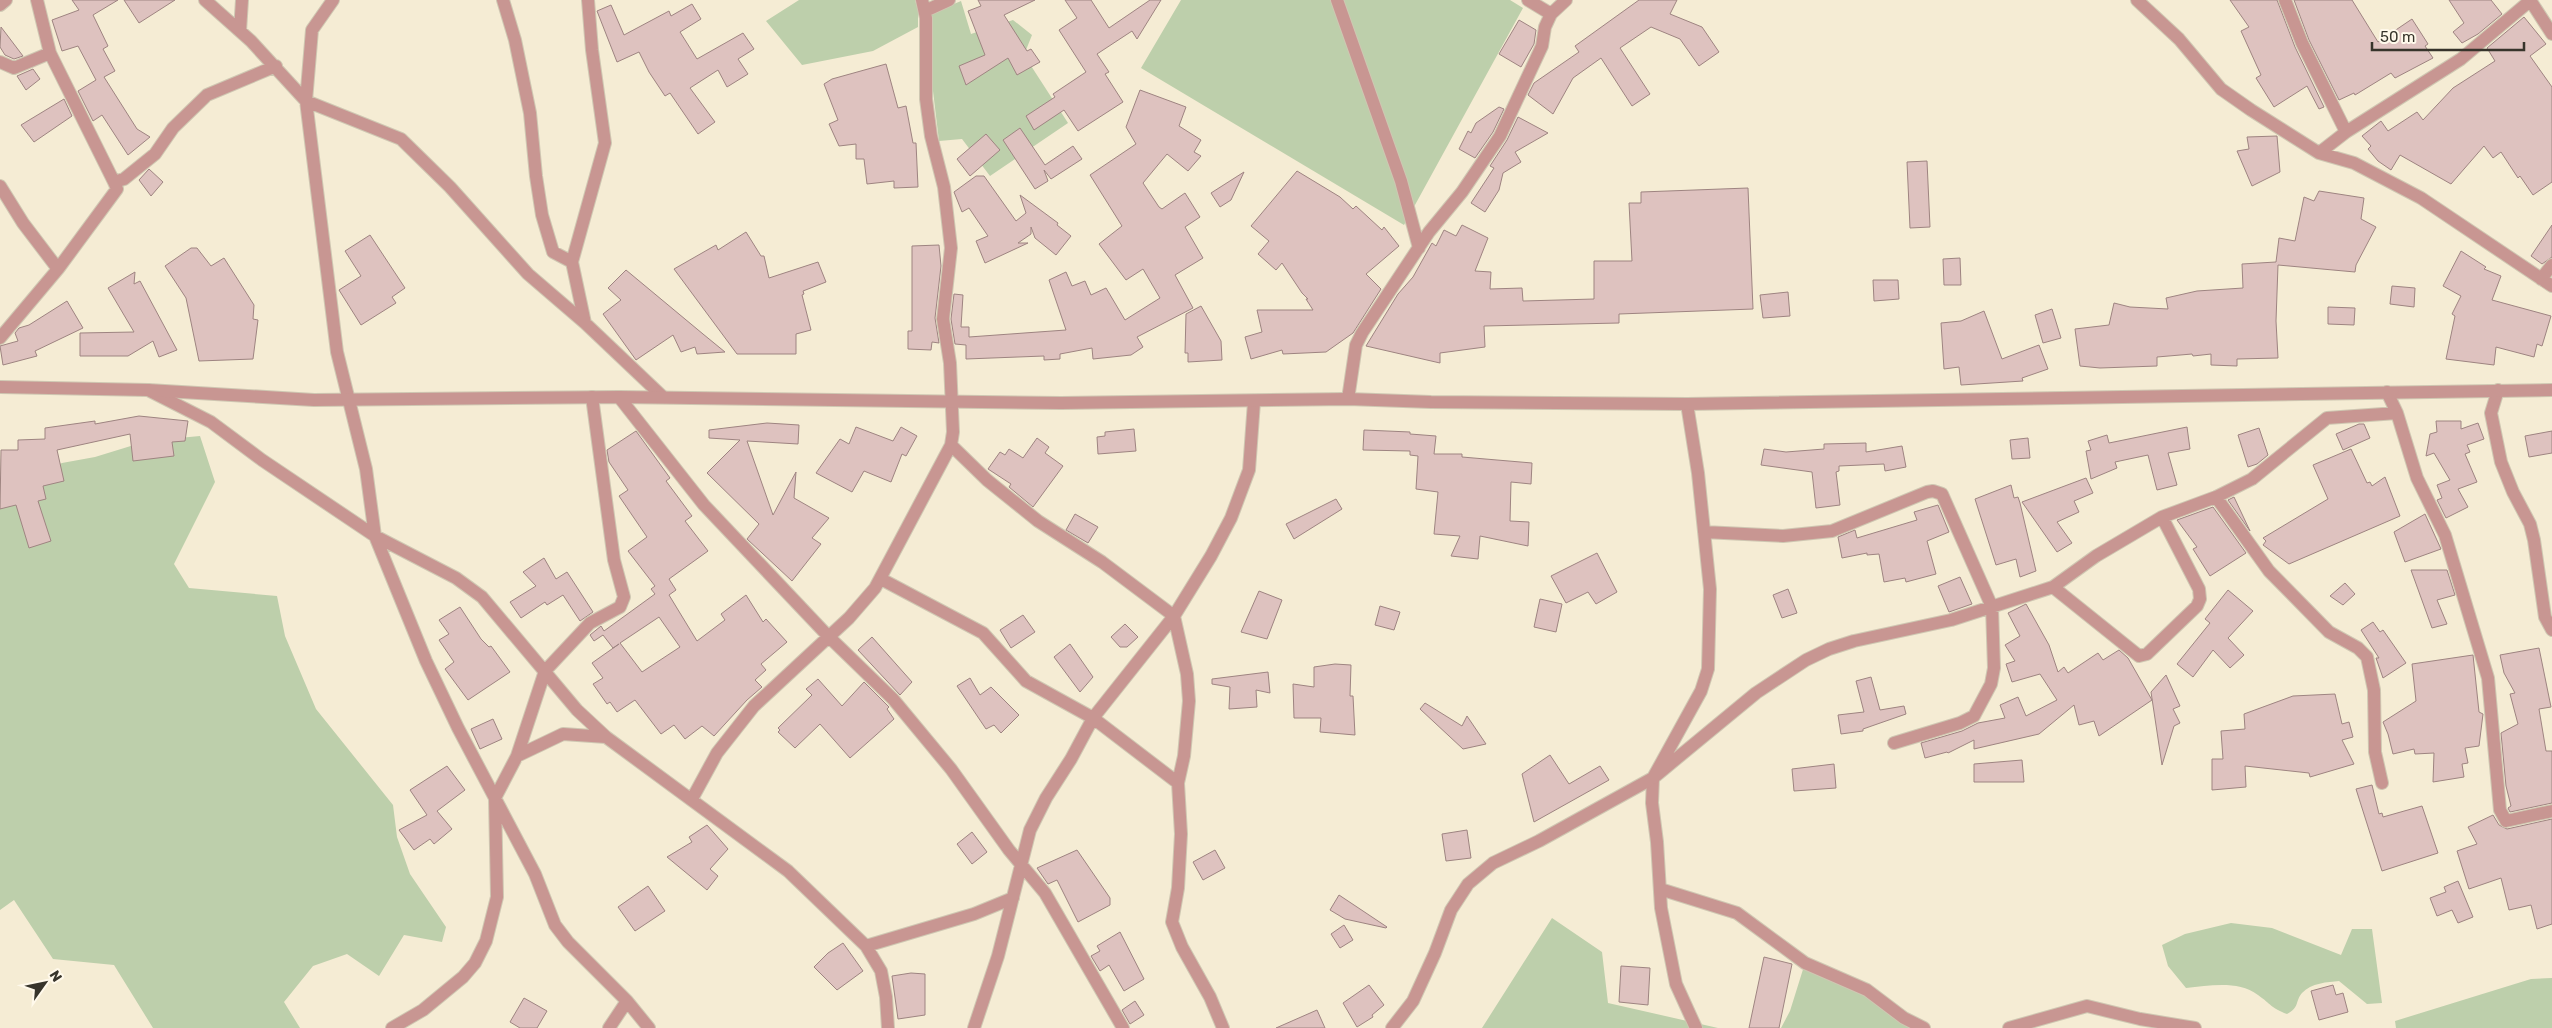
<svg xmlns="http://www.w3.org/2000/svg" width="2552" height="1028" font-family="Rubik,sans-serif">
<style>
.green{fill:#bdcfab}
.building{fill:#dec2bf;stroke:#9e8481;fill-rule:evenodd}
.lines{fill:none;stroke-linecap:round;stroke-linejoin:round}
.service-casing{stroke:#cfc7b2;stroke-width:14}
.minor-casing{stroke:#cfc7b2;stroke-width:14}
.tertiary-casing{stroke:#cfc7b2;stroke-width:14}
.service{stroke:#c89692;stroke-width:12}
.minor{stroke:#c89692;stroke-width:12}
.tertiary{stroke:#c89692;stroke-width:12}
</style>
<rect width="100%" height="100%" fill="#f5ecd4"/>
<path class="green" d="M799,0H915L918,10V27L873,51L802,65L766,21Z
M1181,0H1510L1523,8L1404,225L1141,68Z
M961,1L971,34L1013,20L1032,35L1024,55L1068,123L990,176L962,139L939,141L933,91L930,14Z
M200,436L215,482L174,564L189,588L277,596L285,636L316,709L393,805L397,837L410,874L446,927L442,942L404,935L379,976L347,954L313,966L284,1002L300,1028H153L114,965L53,959L14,900L0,910V501L29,477L62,463L95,457L147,441Z
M1552,918L1602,952L1608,1003L1718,1028H1482Z
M2231,923L2272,928L2341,955L2352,929H2372L2382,1003L2367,1004L2339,981C2328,982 2311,983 2302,993C2295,1001 2300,1007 2287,1014C2271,1008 2271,1004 2258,995C2237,980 2210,986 2186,988L2168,966L2162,945L2185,934Z
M1805,963L1867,990L1911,1028H1781L1790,1011Z
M2552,978V1028H2396L2395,1021L2531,979Z"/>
<path class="building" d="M72,0H118L93,15L108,46L103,49L115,71L104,77L137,129L150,137L128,155L102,115L93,121L78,91L96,80L78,46L62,51L52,20L79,10Z
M124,0H175L139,23Z
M978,0H1035L1004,15L1027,51L1031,49L1040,62L1017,75L1008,58L966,85L959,66L985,55L968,11L981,6Z
M1065,0H1091L1109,28L1150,0H1161L1137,39L1132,31L1097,54L1109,72L1105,74L1123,102L1078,131L1064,110L1034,130L1026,116L1055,97L1053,94L1086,72L1059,30L1077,18Z
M1639,0H1677L1670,14L1702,27L1719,52L1699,66L1680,39L1651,27L1620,48L1650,94L1632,106L1601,58L1573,78L1553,114L1528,95L1534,83L1579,52L1575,46Z
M2230,0H2277L2295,47L2324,107L2319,109L2307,86L2274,107L2256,78L2261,75L2241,31L2249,27Z
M2294,0H2352L2378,42L2412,19L2428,44L2425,46L2433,58L2395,78L2391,73L2355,95L2354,93L2339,100L2309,40Z
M2449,0H2491L2502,14L2478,34L2462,43L2453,32L2464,23Z
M692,4L701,19L680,32L697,59L743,33L754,49L738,59L748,74L727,87L718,70L690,88L715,122L698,134L670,93L665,96L649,72L639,52L617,62L597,11L611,5L624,35L669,11L671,16Z
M2524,17L2546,44L2530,56L2552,87V182L2533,195L2520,176L2518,178L2501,152L2493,158L2484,146L2451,184L2400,155L2391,170L2378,161L2368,149L2371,146L2362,136L2381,121L2388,131L2417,112L2423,120L2453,88L2495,61L2487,48Z
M1519,20L1536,30L1534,44L1521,67L1499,54Z
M1,27L23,56L14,59L5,55L0,47Z
M886,64L898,108L906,106L913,143H916L918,187L894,188V181L867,184L864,159H856V144L839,146L829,124L838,120L824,84L832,79Z
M33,69L40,79L26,90L17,76Z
M1140,90L1186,107L1179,126L1201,140L1194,152L1201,156L1188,171L1167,154L1143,183L1159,207L1162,209L1185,193L1200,217L1185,227L1203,258L1175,275L1193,308L1137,337L1143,347L1131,355L1093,359L1092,348L1060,354V359L1044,360V356L966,359V345L955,344L951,319L954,294L963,295L961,327H969V337L1066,330L1049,280L1066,272L1072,286L1085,281L1091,295L1106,288L1125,320L1160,298L1143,269L1126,280L1099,244L1122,226L1090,175L1136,144L1126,127Z
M64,99L72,116L34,142L21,125Z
M1499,107L1504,109L1493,132L1475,158L1459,149L1468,131L1471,133L1476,123Z
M1518,117L1548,133L1515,152L1521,162L1503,173L1499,190L1485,212L1471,203L1494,168L1490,166L1507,140Z
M1020,128L1045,165L1073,146L1082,159L1051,179L1044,170L1048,181L1035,189L1003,140Z
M986,134L1000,150L970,176L957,159Z
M2277,136L2280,172L2252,186L2237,151L2249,149L2247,137Z
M1927,161L1930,227L1910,228L1907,162Z
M149,169L163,182L151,196L139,180Z
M1297,171L1340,197L1353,209L1356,206L1382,230L1384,227L1399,246L1366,274L1381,289L1353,333L1326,352L1283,354L1282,350L1251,359L1245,337L1262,332L1257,310H1313L1306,299H1308L1302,293L1282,263L1276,270L1258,254L1269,241L1251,226Z
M1244,172L1231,200L1220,207L1211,193Z
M976,176H984L1016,221L1026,213L1020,195L1058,223L1057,225L1071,236L1056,255L1035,238L1031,227V234L1018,243H1028L985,263L976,241L988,236L969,208L962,212L954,192Z
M1748,188L1753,309L1619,314V323L1484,326L1485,347L1440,353V363L1366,346L1398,294L1413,277L1432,243L1436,246L1444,230L1456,236L1462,225L1488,238L1475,271L1491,272L1490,289L1522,288L1523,301L1594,299V261H1632L1629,203H1641V192Z
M2319,191L2364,198L2361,219L2376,227L2356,265L2355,272L2278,265L2276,321L2278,358L2237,359V366L2211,365V354L2193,356L2192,354L2157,357V366L2100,368L2080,366L2075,329L2109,325L2114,303L2130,307L2168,309L2166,298L2197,291L2243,288L2242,264L2276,262L2279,238L2295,241L2304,197L2314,201Z
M2552,225V257L2542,264L2531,256Z
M746,232L761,256H764L769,278L818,262L826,282L803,291L804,294L802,295L811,330L796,334V354H737L674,269L716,245L718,250Z
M370,235L405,288L392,297L396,303L361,325L339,290L361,276L345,251Z
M939,245L941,266L935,318L939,343L932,342L931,350L908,349V331H912V246Z
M191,248H197L211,266L224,258L254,305L253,319L258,320L253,359L199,361L186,298L165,266Z
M2461,251L2486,267L2484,269L2501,276L2492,300L2551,316L2542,346L2537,344L2534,357L2496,347L2494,365L2446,359L2455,316L2452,314L2461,296L2443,286Z
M1960,258L1961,285H1944L1943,259Z
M626,270L703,334L725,352L697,354L695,347L681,352L673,335L636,360L603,314L621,300L608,288Z
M135,272L134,284L140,281L177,350L159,357L153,341L128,356H80V333L134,332L108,288Z
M1873,280H1898L1899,299L1874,301Z
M2392,286L2415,288L2414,307L2390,304Z
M1788,292L1790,316L1763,318L1760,295Z
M67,301L83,328L35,351L37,356L3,365L0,346L18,341L15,333L19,328L29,325Z
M1201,306L1221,341L1222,360L1188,362V353H1185L1186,314Z
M2328,307L2355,308L2354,325L2328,324Z
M2052,309L2061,338L2043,343L2035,315Z
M1984,311L2002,359L2039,345L2048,369L2022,378L2023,381L1961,385L1959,367L1944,369L1941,323L1961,321Z
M139,416L188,421L185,441L172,442L174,456L133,461L130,434L57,450L64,481L43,486L46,499L38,501L51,541L29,548L16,505L0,509L1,450H18V440L45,439V428L95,421V424Z
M2436,421H2461V429L2478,423L2484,439L2467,445L2470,452L2465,454L2477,482L2458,489L2468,507L2446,518L2437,500L2442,498L2437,485L2450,480L2434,453L2426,456L2430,434L2437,432Z
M767,423L799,425L798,444L747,441L773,515L796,472L794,498L829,518L812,538L821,544L792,581L747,539L759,524L707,473L740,440L709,438V430Z
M2359,424H2364L2370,438L2343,450L2336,434Z
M856,427L893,441L901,427L917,436L906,456L902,454L891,482L864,471L852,492L816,473L840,439L849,444Z
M2187,427L2190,449L2168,453L2177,485L2157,490L2148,455L2115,462L2117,468L2091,479L2086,451L2091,450L2088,441L2107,435L2109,443Z
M2259,428L2268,455L2257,464L2248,467L2238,435Z
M1134,429L1136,451L1098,454L1097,437L1105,436V432Z
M1364,430L1410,432V434L1436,436L1434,454H1462V457L1532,463L1531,484L1511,482L1510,521L1529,522L1528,546L1480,536L1478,559L1451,556L1460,536L1434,534L1438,492L1416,489L1418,456L1410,455V451L1363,450Z
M636,431L670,478L666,481L692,516L685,521L708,551L669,579L676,590L669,595L697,641L725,620L721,614L746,595L763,622L766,619L787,642L761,664L766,670L755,680L762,687L747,700L714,736L702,726L685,739L674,725L661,734L635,700L617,712L610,702L607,704L593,684L603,678L592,663L619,644L613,648L603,635L594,641L590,635L601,626L604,631L655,594L651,589L655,586L628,551L647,537L619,496L628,490L609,462L607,450ZM659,617L680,647L642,672L620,643Z
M2552,431V453L2529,457L2525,436Z
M1037,438L1049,447L1045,453L1063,466L1033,507L1009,487L1011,484L988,469L1000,452L1005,455L1009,449L1023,458Z
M2028,438L2030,458L2012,459L2010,440Z
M1866,443V452L1902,446L1906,467L1885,471L1884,464L1839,466V471L1836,472L1840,505L1816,508L1812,472L1761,465L1764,449L1786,452L1824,449V444Z
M2351,449L2367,483L2370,482L2372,486L2385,477L2400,516L2289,564L2263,545L2266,541L2263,538L2328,499L2313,465Z
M2086,478L2093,493L2074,501L2079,512L2057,522L2072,543L2057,552L2022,502Z
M2011,485L2014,498L2018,497L2020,503L2036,571L2020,577L2016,559L1996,565L1975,499Z
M2234,497L2250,531L2228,500Z
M1336,499L1342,509L1294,539L1286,524Z
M1938,505L1949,532L1927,541L1936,574L1906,582L1905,578L1884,582L1879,554L1867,555V553L1842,558L1838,537L1855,530L1857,538L1917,520L1914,512Z
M2213,507L2246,553L2210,576L2193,549L2197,547L2177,520Z
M1075,514L1098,527L1088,543L1066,530Z
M2425,514L2441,549L2405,562L2394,532Z
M1597,553L1617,592L1596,604L1588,592L1566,603L1551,576Z
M544,558L556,579L567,572L593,612L580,621L563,595L547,605L545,602L521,618L510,602L536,586L523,572Z
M2411,570H2447L2455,595L2437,600L2447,624L2432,628Z
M1960,577L1972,604L1949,612L1938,586Z
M2345,583L2355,594L2343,605L2330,596Z
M1788,589L1797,613L1782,618L1773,595Z
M2228,590L2253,611L2228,638L2244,655L2230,668L2213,650L2193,677L2177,664L2210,623L2205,619Z
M1259,591L1282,600L1267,639L1241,632Z
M1540,599L1562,604L1556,632L1534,627Z
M2026,604L2049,645L2058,672L2064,667L2068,673L2098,653L2103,660L2119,650L2128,658L2152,700L2099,736L2094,721L2079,725L2074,705L2039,734L1974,749V740L1948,753L1947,752L1925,758L1921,743L1962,731L1978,723L2005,718L2000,705L2018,697L2026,716L2057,700L2040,674L2012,682L2006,664L2015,661L2005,645L2020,636L2008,613Z
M1380,606L1400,612L1394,630L1375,625Z
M460,607L481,639L489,647L491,646L510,672L468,700L445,669L454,662L439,640L449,634L439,620Z
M1023,615L1035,632L1011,648L1000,630Z
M2373,622L2380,632L2383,630L2406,663L2383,678L2376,658H2379L2361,630Z
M1125,624L1138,637L1127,647H1120L1111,637Z
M872,637L912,682L900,695L858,650Z
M1070,644L1093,677L1080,692L1054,657Z
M2539,648L2551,707L2539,709L2546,751H2552V803L2510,812L2508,808L2511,806L2506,786L2501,733L2518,724L2510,694L2515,693L2504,673L2500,655Z
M2473,655L2479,712L2483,714L2479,746L2465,748L2468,763L2462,764L2464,777L2433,782L2434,753L2415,754L2414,749L2393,754L2388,734L2383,722L2416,701L2412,664Z
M1335,664L1351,665L1350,696H1353L1355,735L1320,732L1321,718H1294L1293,684L1314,687V667Z
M1268,672L1270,693L1256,690L1257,707L1229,709L1230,687L1212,684V679Z
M2166,675L2180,706L2173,709L2180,723L2174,726L2162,765L2151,692Z
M1871,677L1880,710L1904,706L1906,714L1863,729V731L1841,734L1838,715L1864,712L1856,681Z
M970,678L980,695L991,687L1019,715L1001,733L994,725L986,729L957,686Z
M818,679L842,706L864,682L889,707L887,709L894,719L850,758L820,724L795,748L778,732L780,730L778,728L812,695L806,689Z
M2335,694L2342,724L2349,722L2353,737L2342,740L2354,764L2310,777L2309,773L2245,766L2246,787L2212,790V759H2223L2221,731L2245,729L2244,714L2293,696Z
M1425,703L1462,726L1467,716L1486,744L1463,749L1420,709Z
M493,719L502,739L480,749L471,729Z
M1550,755L1569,784L1600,766L1609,780L1534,822L1522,774Z
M2022,760L2024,782H1974V764Z
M1834,764L1836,788L1794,791L1792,769Z
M447,766L465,790L437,811L452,829L434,844L430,839L414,850L399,830L427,815L410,790Z
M2372,785L2379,814L2382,813L2383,817L2422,806L2438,853L2382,871L2356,789Z
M2493,815L2499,825L2507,829L2552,819V924L2537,929L2531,905L2509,910L2501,878L2469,889L2457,851L2477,844L2468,827Z
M707,825L728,849L710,869L718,876L707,890L667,857L692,842L689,837Z
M1467,830L1471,858L1446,861L1442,834Z
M972,832L987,852L972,864L957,844Z
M1077,850L1110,898V905L1078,922L1057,880L1048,884L1037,868Z
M1215,850L1225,868L1203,880L1193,862Z
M2458,881L2473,917L2458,923L2452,910L2437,916L2430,898L2446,892L2444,887Z
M648,886L665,911L635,931L618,907Z
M1339,895L1387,927L1386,928L1345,919L1330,910Z
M1344,925L1353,940L1340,948L1331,934Z
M1120,932L1144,979L1124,991L1109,965L1100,971L1091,956L1100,951L1097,946Z
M843,943L863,971L837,990L814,967L828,953Z
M1764,957L1792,964L1779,1028H1749Z
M1621,966L1650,968L1648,1005L1619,1002Z
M911,973L925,974V1015L898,1019L892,976Z
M1369,985L1384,1005L1372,1015L1373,1017L1357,1027L1343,1003Z
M2333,985L2336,995L2343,993L2348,1012L2319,1020L2311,991Z
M524,998L547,1011L537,1028H520L510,1022Z
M1135,1001L1144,1015L1130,1024L1122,1010Z
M1317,1010L1325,1028H1276Z"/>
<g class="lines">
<g class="service-casing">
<path id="service" d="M1653,778L1652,803L1657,842L1661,908L1676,984L1696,1028
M1660,889L1737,913L1805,963L1867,990L1904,1018L1924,1028
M2009,1028L2087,1006L2140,1019L2195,1028"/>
</g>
<g class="minor-casing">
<path id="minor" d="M37,0L50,53L114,182L124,179L155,154L173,128L207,95L276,66
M205,0L251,41L306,101L401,139L450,187L528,274L585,323L663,397
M333,0L312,30L306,101L337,352L366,469L375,536L426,661L458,728L535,874L555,925L568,942L627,1001L649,1028
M503,0L515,40L530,113L536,176L542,215L553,252L572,262
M1337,0L1401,181L1419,248
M1528,0L1551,14
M2137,0L2179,39L2221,89L2251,110L2319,153L2354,163L2421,198L2552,286
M2285,0L2302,43L2346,132
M2530,0L2552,34
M0,5L6,0
M925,11L949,0
M240,31L242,0
M0,62L14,68L50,53
M2319,153L2346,132L2461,59L2531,0
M0,186L23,223L58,269
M2541,279L2552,265
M585,323L572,262L605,143L592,50L588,0
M0,338L58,269L117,189L114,182
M148,390L211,422L262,460L375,536L456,578L482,597L577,710L606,737L788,871L866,946L881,971L886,997L888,1028
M2498,390L2491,413L2501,462L2513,492L2530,524L2534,540L2545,617L2552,630
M2387,392L2397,413L2417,478L2445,535L2488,678L2500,810L2506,821L2552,811
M619,397L704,505L828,636L893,699L951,769L1009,850L1045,893L1123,1028
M1348,399L1356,345L1362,333L1429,232L1462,192L1500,136L1542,46L1545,27L1551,14L1566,0
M951,445L987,480L1038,521L1102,562L1174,616L1187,674L1189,701L1184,756L1178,783L1181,834L1178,888L1172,922L1182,947L1210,997L1223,1028
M2216,497L2269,571L2329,632L2358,648L2367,657L2374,690L2375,752L2382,783
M1704,532L1783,536L1832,531L1927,492L1933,491L1942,494L1992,607L1994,668L1991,684L1974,716L1960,723L1894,743
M881,579L983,633L1026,681L1093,718L1178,783
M2053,587L2139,656L2147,654L2197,606L2200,599L2199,589L2162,517
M517,756L545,671L590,623L620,607L624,597L614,560L592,397
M1653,778L1756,693L1806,660L1829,649L1854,641L1951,620L2053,587L2096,556L2162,517L2216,497L2252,479L2327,418L2397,413
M692,799L717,753L754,706L849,618L875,588L951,445L953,432L950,363L943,319L951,248L944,187L931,136L926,99V18L922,0
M866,946L974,914L1013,898
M392,1028L423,1010L463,977L475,963L486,941L497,897L495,798L517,756L563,734L606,737
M609,1028L627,1001
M974,1028L998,956L1030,830L1046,798L1071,759L1093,718L1174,616L1211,556L1231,518L1249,470L1254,402
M1392,1028L1413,1001L1435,953L1451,910L1468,884L1493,863L1539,841L1653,778L1701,691L1708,669L1710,589L1698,473L1687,404"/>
</g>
<g class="tertiary-casing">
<path id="tertiary" d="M0,387L148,390L314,400L619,397L1061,403L1348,399L1431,402L1687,404L2552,390"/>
</g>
<use href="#service" class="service"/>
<use href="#minor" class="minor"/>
<use href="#tertiary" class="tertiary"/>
</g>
<g transform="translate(45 983) rotate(57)" stroke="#fff9eb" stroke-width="4" paint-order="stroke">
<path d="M0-4L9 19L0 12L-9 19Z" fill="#37342b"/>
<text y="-8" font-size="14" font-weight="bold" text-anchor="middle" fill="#37342b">N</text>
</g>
<path d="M2372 42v8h152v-8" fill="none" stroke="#37342b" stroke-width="2.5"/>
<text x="2380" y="42" font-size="15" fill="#37342b" stroke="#fff9eb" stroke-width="4" paint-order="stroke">50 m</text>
</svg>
